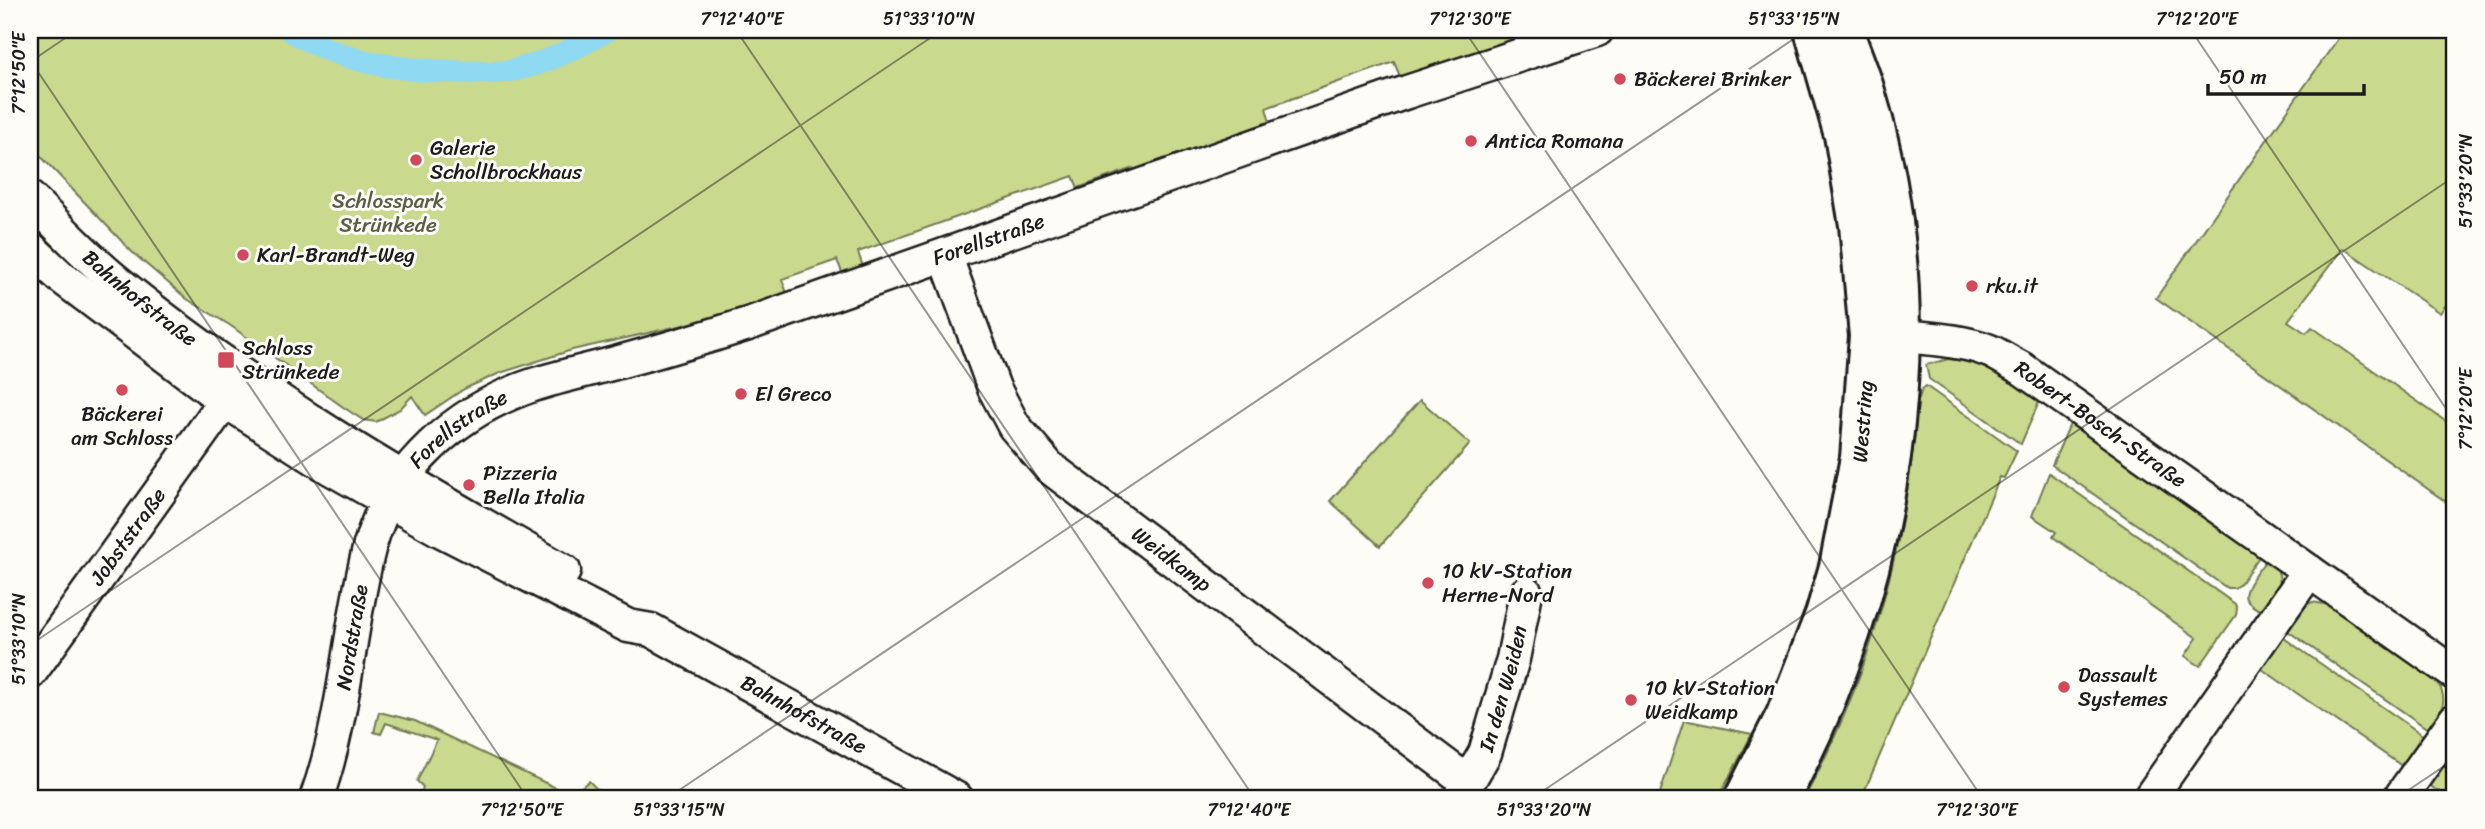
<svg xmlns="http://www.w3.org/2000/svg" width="2485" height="829" font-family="Sriracha,sans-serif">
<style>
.green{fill:#c9d98d;stroke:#727a54;stroke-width:2}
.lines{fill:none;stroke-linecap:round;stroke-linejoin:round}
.canal{stroke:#90d9f2;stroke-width:23}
.minor-casing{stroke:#1c1c1c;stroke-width:37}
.major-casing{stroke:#1c1c1c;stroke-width:44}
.minor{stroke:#fdfcf7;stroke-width:32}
.major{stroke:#fdfcf7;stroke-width:38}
.ticks{fill:none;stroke:#1c1c1c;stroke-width:2;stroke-opacity:0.45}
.poi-dot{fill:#d1495b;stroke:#fdfcf7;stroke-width:2.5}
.labels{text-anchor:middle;stroke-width:6;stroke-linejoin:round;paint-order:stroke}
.poi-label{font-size:21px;fill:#1c1c1c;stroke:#fdfcf7;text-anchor:start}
.park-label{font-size:21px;fill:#595e44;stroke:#fdfcf7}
.street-label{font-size:21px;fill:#1c1c1c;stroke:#fdfcf7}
.neatline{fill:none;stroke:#1c1c1c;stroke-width:2.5}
.ticks-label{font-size:18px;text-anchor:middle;fill:#1c1c1c}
</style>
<rect width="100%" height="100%" fill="#fdfcf7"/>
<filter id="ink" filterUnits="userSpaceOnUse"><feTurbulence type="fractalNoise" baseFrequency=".0143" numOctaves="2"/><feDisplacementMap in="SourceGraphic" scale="14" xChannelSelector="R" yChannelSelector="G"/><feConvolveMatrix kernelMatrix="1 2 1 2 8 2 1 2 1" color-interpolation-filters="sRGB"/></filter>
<g filter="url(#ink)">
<path class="green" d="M30,30H1541L1401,79L1394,62L1266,108L1271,126L1135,174L1133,168L1078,188L1073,176L858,252L864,270L844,277L837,260L782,279L788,296L733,314L572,350L500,373L464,389L425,415L412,396L400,409L376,422L363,420L343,407L231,326L187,299L132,252L30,145Z
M2344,30H2455V292L2440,313L2343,248L2288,321L2306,333L2312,327L2455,428V508L2156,298Z
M1948,359L1982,363L2042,395L2021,444L1929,379L1926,365Z
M1926,386L2017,451L2004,478L2000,477L1861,799H1804C1872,673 1906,543 1918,401L1922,389Z
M1420,400L1470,444L1380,546L1330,501Z
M2073,417L2263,551L2240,584L2234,588H2227L2052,465Z
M2049,473L2235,604L2237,609L2236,615L2200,666L2185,656L2197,638L2053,537L2056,532L2032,516Z
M2269,556C2288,580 2279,590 2264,613C2258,609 2249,605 2246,599C2241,589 2263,565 2269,556Z
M2312,602L2330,605L2437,681C2450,703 2441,710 2428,729L2285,629L2303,607Z
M2281,636L2424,736L2402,766L2259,667Z
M379,712L415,721L571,795L589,781L607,799H426L420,795L423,787L417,781L437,740L386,723L381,734L374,732Z
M1684,720L1752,734L1718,799H1658Z
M2450,754L2455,758V799H2449L2429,785Z"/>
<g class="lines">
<path class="canal" d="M290,30C342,64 404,71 465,72C481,72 499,74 514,70C548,63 578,47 608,30"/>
<g class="minor-casing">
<g id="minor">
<path id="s1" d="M30,198C57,225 84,254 114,279C251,392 410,484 564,571"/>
<path id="s2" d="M30,248L61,277L225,401L330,468L440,530L628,626L651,630L957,799"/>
<path id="s3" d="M945,255L994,388L1014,426L1049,467L1468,782"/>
<path id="s4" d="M1877,336C1909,336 1963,339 1992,352C2002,357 2011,363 2021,368L2455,674"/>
<path id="s5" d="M30,673L225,401"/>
<path id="s6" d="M1459,798L1485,753L1513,659L1526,593"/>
<path id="s7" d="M316,799C346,717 348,629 370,545C392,467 458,410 533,385C564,375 595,369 626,360C667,349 707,337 748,324L1407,92L1597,30"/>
<path d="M2149,799L2309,571"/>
<path d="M2399,799L2455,720"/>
</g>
</g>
<g class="major-casing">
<g id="major">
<path id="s8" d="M1744,799L1786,715L1825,615L1839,567L1860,458L1869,336L1859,225L1844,135L1814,30"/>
<path d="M1779,799C1892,588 1936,328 1866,95C1860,73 1850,51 1843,30"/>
</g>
</g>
<use href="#minor" class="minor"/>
<use href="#major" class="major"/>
</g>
</g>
<path class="ticks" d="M736,30L1255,799M1464,30L1983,799M2191,30L2455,422M30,60L528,799M30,62L77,30M30,645L942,30M666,799L1807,30M1531,799L2455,176M2395,799L2455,759"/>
<g class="poi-dot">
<circle cx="1620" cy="79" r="7"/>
<circle cx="1471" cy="141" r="7"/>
<circle cx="416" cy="160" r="7"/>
<circle cx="243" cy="255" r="7"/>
<circle cx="1972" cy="286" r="7"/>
<rect x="217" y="351" width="18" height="18" rx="3.5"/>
<circle cx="122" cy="390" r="7"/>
<circle cx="741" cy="394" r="7"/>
<circle cx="469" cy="485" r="7"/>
<circle cx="1428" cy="583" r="7"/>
<circle cx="2064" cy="687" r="7"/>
<circle cx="1631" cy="700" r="7"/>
</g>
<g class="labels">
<g class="poi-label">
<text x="1634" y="86">Bäckerei Brinker</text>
<text x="1485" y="148">Antica Romana</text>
<text x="430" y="155">Galerie<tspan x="430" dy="24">Schollbrockhaus</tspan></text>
<text x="257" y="262">Karl-Brandt-Weg</text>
<text x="1986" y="293">rku.it</text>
<text x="242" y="355">Schloss<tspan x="242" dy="24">Strünkede</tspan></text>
<text x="755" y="401">El Greco</text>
<text x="122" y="421" text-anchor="middle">Bäckerei<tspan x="122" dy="24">am Schloss</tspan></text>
<text x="483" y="480">Pizzeria<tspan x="483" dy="24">Bella Italia</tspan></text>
<text x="1442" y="578">10 kV-Station<tspan x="1442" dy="24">Herne-Nord</tspan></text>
<text x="2078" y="682">Dassault<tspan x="2078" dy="24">Systemes</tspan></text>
<text x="1645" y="695">10 kV-Station<tspan x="1645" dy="24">Weidkamp</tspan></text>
</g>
<g class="park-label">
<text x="388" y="208">Schlosspark<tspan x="388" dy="24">Strünkede</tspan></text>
</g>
<g class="street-label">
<text dy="7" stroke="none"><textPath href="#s7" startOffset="976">Forellstraße</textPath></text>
<text dy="7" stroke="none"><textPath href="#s1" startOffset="149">Bahnhofstraße</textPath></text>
<text dy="7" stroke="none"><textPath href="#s8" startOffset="399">Westring</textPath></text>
<text dy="7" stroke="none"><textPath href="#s4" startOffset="247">Robert-Bosch-Straße</textPath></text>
<text dy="7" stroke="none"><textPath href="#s7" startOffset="410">Forellstraße</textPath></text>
<text dy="7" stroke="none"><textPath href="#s5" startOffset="168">Jobststraße</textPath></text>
<text dy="7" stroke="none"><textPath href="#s3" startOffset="392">Weidkamp</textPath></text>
<text dy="7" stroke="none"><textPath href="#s7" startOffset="166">Nordstraße</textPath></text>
<text dy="7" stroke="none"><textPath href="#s6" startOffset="119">In den Weiden</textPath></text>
<text dy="7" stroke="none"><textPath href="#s2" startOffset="908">Bahnhofstraße</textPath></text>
</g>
</g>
<rect width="2485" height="829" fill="none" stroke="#fdfcf7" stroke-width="77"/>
<path d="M2208 84v10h156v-10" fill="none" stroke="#1c1c1c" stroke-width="3.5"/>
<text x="2219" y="84" font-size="21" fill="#1c1c1c" stroke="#fdfcf7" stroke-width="5" paint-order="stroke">50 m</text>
<rect x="38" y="38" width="2408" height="752" class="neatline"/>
<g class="ticks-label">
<text x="742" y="25">7°12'40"E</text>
<text x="929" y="25">51°33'10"N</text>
<text x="1470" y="25">7°12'30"E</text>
<text x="1794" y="25">51°33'15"N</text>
<text x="2197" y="25">7°12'20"E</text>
<text transform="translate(19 73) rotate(-90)" y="6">7°12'50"E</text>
<text transform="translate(2466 181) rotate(-90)" y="6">51°33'20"N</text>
<text transform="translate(2466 409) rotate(-90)" y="6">7°12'20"E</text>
<text transform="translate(19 639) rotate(-90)" y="6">51°33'10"N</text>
<text x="522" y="816">7°12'50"E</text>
<text x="679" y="816">51°33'15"N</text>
<text x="1249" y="816">7°12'40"E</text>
<text x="1544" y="816">51°33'20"N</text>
<text x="1977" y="816">7°12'30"E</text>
</g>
</svg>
